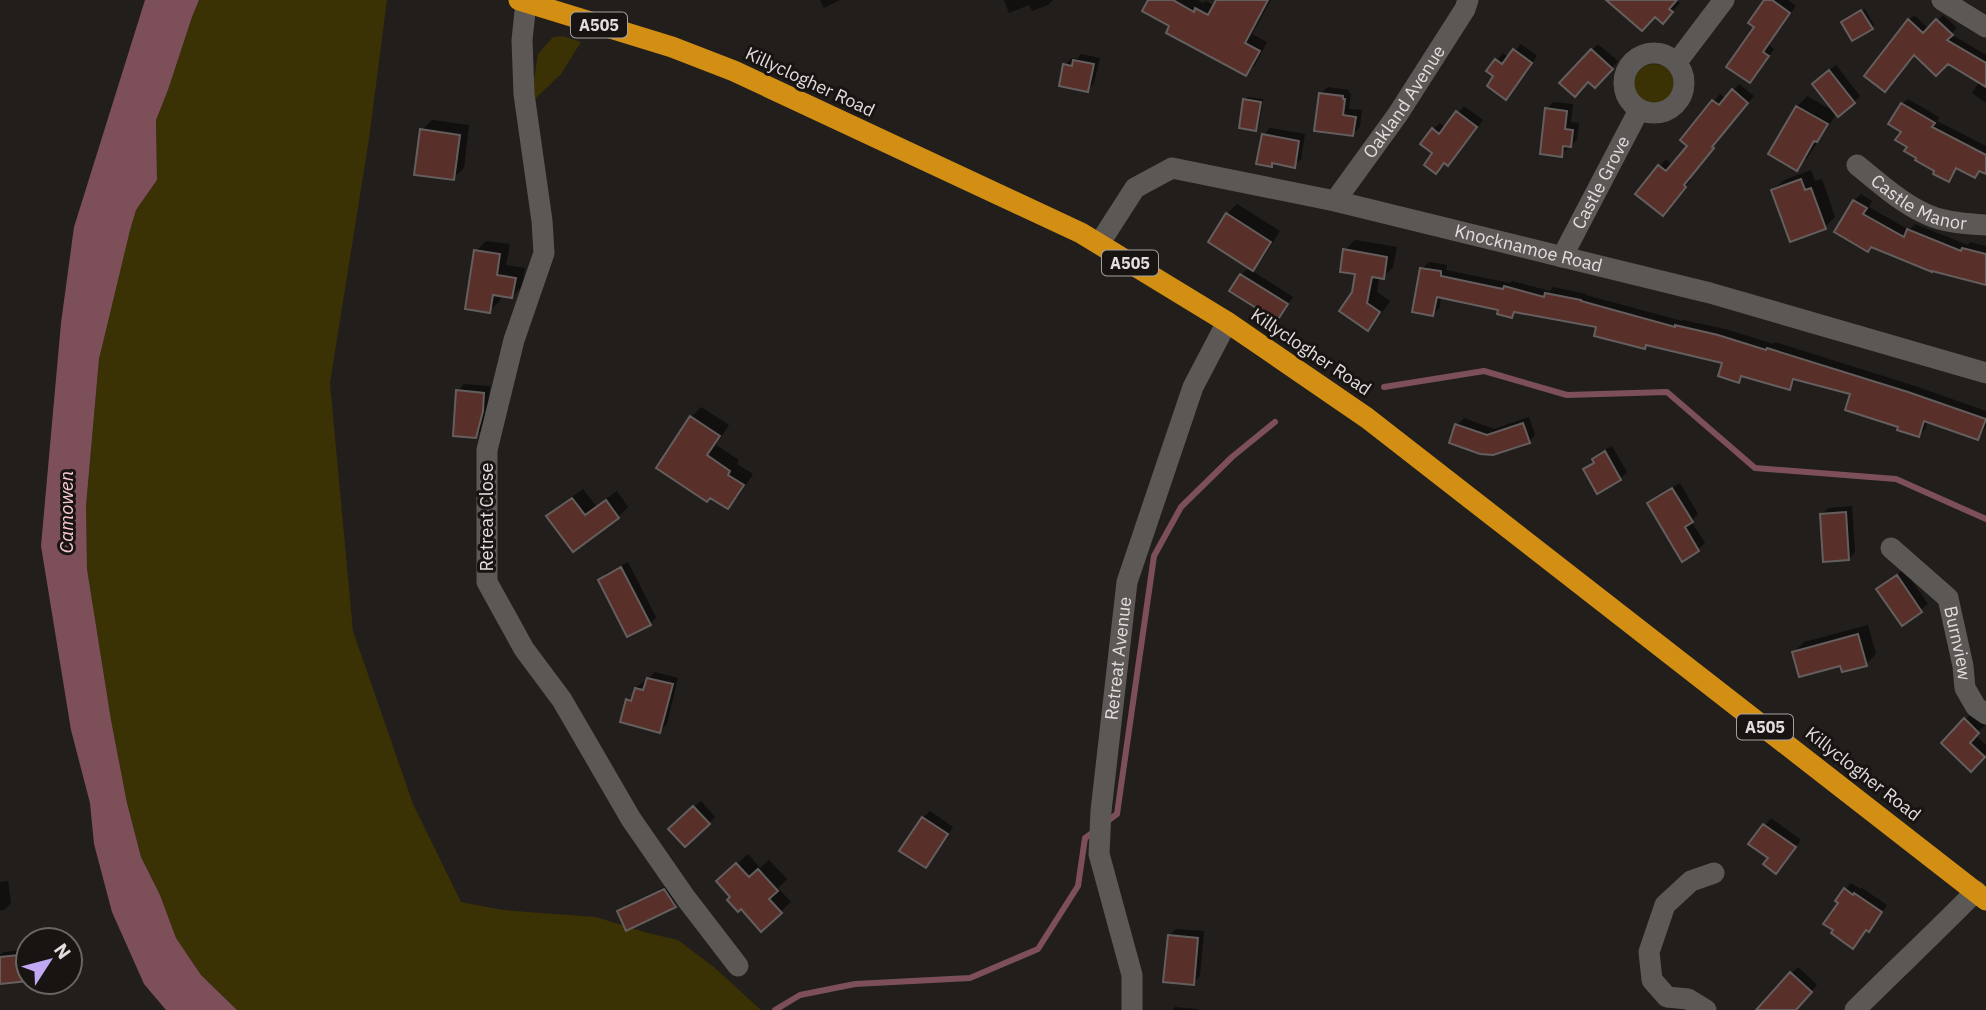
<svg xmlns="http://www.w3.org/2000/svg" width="1986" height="1010" font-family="'IBM Plex Sans',sans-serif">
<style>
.green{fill:#3a3105}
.water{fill:#7d5059}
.shadow{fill:#0007}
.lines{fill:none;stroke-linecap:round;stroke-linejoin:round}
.stream{stroke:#7d5059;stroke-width:6}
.building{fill:#582f29;stroke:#645f5e;stroke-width:2}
.minor{stroke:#5c5855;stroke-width:21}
.highway{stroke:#d28f14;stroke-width:21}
.labels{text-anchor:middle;stroke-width:6;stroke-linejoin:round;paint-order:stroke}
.shield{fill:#181412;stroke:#a5a1a0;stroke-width:2}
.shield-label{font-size:16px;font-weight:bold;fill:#e1dedd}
.street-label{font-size:18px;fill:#e1dedd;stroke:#181412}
.water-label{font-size:19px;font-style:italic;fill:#facad2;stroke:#181412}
</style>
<rect width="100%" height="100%" fill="#211e1b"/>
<path class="green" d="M199,0H387L369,139L330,383L353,631L413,804L461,902L503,910L596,917L648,933L678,940L714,967L761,1010H237L201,975L176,938L160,895L141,857L127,803L111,720L87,569L86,506L99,359L128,234L136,210L157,180L156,120L168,90L192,17Z
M563,36L581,42L561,74L534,100V79L538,54L553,37Z
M1634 84a20 20 0 1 1 40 0a20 20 0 1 1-40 0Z"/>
<path class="water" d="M145,0H199L192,17L168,90L156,120L157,180L136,210L130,230L99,359L86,506L87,569L111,720L127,803L141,857L160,895L176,938L201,975L237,1010H166L144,984L112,912L94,844L90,803L71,730L41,546L61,323L74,227Z"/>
<path class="shadow" d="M820,0H840L824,8Z
M1004,0H1053L1048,5L1032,11L1029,5L1009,13Z
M1150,0H1197L1203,3L1206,1L1215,6L1218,0H1271L1252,34L1267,42L1255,65L1246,74L1172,26Z
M1620,0H1677L1680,3L1671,13L1656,15Z
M1763,0H1788L1796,6L1768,44L1774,49L1756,74L1757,27L1761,8L1759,6Z
M1865,9L1874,25L1872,28L1846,20Z
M1914,15L1929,29L1943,15L1957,28L1951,34L1986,55V103L1972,93L1980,81L1948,62L1909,20Z
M1521,44L1537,56L1512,91L1489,71L1503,53L1509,58Z
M1598,44L1618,61L1595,86L1592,50Z
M1081,54L1100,58L1094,83L1088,90L1065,65L1072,58L1077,59Z
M1836,65L1860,96L1854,102L1821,77Z
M1739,84L1754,96L1718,140L1719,141L1689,178L1691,180L1669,207L1637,193L1666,159L1673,165L1689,145L1682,140L1720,94L1726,99Z
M1328,87L1349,90V93H1351L1349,109L1362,110L1360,127L1353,134L1321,93Z
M1807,96L1837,113L1807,158L1796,169L1797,107Z
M1248,97L1263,99L1259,126L1256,129L1245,100Z
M1908,99L1939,117L1937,121L1986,146V172L1981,170L1975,176L1958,167L1949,180L1909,146L1903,131L1902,104Z
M1553,102L1573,104L1571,122L1579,123L1577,139L1571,146L1568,145V148L1561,155L1547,109Z
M1464,106L1483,120L1455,157L1435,153L1433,129L1440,123L1446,128Z
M432,120L469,125L464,168L453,178L422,130Z
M1270,128L1305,134L1301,159L1294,166L1274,162L1271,165L1263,135Z
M1811,170L1815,181L1822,179L1835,217L1825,227L1773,190L1784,180Z
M1861,194L1872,201L1869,207L1909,230L1915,224L1968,245L1970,242L1986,246V283L1872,245L1854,201Z
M1237,204L1280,231L1263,258L1251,270L1293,297L1277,319L1241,275L1250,267L1227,214Z
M1355,240L1397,247L1393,267L1383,277H1379L1377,292L1390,301L1378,318L1368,329L1357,273L1345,250Z
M486,241L510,244L506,265L525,268L522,286L512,297L501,295L500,301L489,311L476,251Z
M1429,262L1447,265L1446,270L1510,283L1512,281L1550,291L1553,287L1587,294L1586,295L1682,321L1683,320L1725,329L1774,344L1775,342L1915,386L1986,411V427L1978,438L1928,420L1925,429L1918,435L1900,426L1852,393L1797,378L1790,388L1744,375L1738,381L1724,361L1649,343L1645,347L1598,326L1517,310L1512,316L1500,309L1441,296L1440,307L1433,314L1422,269Z
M464,384L490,386L489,403L483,429L476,436L458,391Z
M701,407L729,425L716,445L739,460L737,464L753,474L738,497L728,507L691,417Z
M1529,417L1535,435L1529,441L1493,454L1457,425L1464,418L1494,429Z
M1612,446L1627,472L1620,479L1585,470L1595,461L1594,459L1600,452Z
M1680,483L1698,514L1691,521L1705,543L1698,549L1682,559L1649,504L1656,497Z
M583,489L596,506L617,491L628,507L618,517L548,516L559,506Z
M1852,506L1855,552L1849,559L1821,515L1828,508Z
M628,562L656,617L650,624L600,580L606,573Z
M1904,569L1928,604L1902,623L1878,589Z
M1868,625L1876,654L1866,664L1794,652L1804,642Z
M655,672L678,678L667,724L660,731L628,700L635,693L636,688L643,682L647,683L648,679Z
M1972,713L1985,725L1975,735L1986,745V754L1971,769L1943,743Z
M701,801L715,817L685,845L677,822Z
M930,811L953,827L932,859L926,866L923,818Z
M1771,818L1801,840L1776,872L1770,857L1751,844Z
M748,854L760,868L769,860L787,879L778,888L791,902L780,912L733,897L729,871Z
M8,881L11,903L4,910H0V882Z
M1851,883L1860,889L1862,888L1887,905L1875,923L1867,929L1853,946L1836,930L1845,890Z
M671,884L682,899L675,906L627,928L620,912L626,905Z
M1176,929L1204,931L1200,976L1193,983L1169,936Z
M28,949V980L0,983V955L4,952Z
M1798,967L1817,985L1794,1010H1767L1791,974Z
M1175,1007L1198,1009V1010H1172Z"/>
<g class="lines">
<path class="stream" d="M1384,387L1484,371L1567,395L1667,392L1755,468L1896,479L1986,519
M1106,822L1117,814L1154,556L1181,507L1232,457L1275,422
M775,1010L800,995L855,984L970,978L1038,949L1078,886L1085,838L1095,831"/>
</g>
<path class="building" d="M1148,0H1173L1194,12L1195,8L1208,15L1216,0H1268L1245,43L1260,51L1246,76L1166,33L1169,26L1142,11Z
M1606,0H1677L1669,9L1673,12L1663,24L1655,17L1642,31Z
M1764,0H1772L1790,13L1763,52L1769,56L1750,83L1726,67L1754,27L1748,23Z
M1861,10L1873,29L1852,41L1841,22Z
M1908,19L1923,33L1936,19L1953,35L1947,40L1986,63V87L1948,64L1936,76L1914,55L1885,92L1864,76Z
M1513,49L1532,63L1506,100L1487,86L1493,76L1486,71L1495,59L1502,64Z
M1591,49L1613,69L1595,88L1588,82L1575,97L1559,83Z
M1073,60L1094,64L1088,92L1059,86L1063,64L1072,66Z
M1829,70L1855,103L1838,117L1812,84Z
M1732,89L1748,103L1712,147L1714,148L1684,185L1686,187L1663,216L1635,194L1658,165L1666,171L1687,146L1680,140L1712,100L1719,105Z
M1319,93L1343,96V99H1345L1343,115L1356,117L1353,136L1314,131Z
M1243,99L1261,102L1256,131L1239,128Z
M1901,103L1935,123L1932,127L1986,155V174L1979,171L1975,178L1956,168L1949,182L1933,174L1934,171L1915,160L1916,158L1904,151L1907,147L1895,140L1901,132L1888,124Z
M1796,106L1828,124L1817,142L1814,141L1797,171L1768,154Z
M1545,108L1567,111L1565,129L1573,130L1571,147L1563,146L1562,157L1540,154Z
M1456,111L1477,127L1448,166L1444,163L1436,174L1424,165L1432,153L1420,144L1432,128L1439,134Z
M420,129L460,135L454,180L414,175Z
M1262,134L1299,141L1295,168L1272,163V167L1256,164Z
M1801,179L1805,190L1811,188L1826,229L1790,242L1771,190Z
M1853,200L1867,208L1863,214L1904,237L1907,229L1961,251L1962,248L1986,254V285L1932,271V272L1871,247L1868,252L1834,232Z
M1226,213L1271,242L1253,271L1208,242Z
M1343,249L1387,257L1384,279L1372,277L1367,303L1380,312L1368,331L1339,311L1352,292L1355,274L1340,272Z
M474,250L500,254L497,275L516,278L512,298L493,295L490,313L465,309Z
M1420,268L1441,271V276L1503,289L1504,286L1544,297L1545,293L1581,300V301L1675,327V325L1718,335L1766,350L1767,348L1908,392L1986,419L1978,440L1924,421L1919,437L1897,430L1898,427L1845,410L1850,394L1793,379L1790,390L1741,376L1739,383L1718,376L1722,363L1646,345L1645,349L1594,336L1596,327L1514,312L1512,318L1497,314L1498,310L1437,297L1433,316L1412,312Z
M1240,274L1288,304L1277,321L1229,291Z
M456,390L484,393L483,411L476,438L453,436Z
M690,416L720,436L707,455L730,471L728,475L744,485L728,509L710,498L707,502L656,468Z
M1523,423L1530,443L1493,455L1480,454L1449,443L1455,424L1487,435Z
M1605,451L1621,480L1597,494L1583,469L1594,463L1592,459Z
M1672,488L1693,522L1685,527L1699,551L1682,562L1647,503Z
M572,498L585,515L606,500L619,518L573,552L546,516Z
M1846,512L1849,560L1823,562L1820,514Z
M621,567L651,625L627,637L598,580Z
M1897,575L1922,612L1902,626L1876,589Z
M1858,634L1867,666L1842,672L1840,666L1799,677L1792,652Z
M647,678L673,684L660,733L620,722L626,699L631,701L635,688L643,690Z
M1964,718L1979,733L1970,743L1985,757L1971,772L1941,743Z
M693,806L710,824L685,847L668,829Z
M922,817L948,834L926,868L899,851Z
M1763,824L1796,847L1776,874L1763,864L1768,858L1748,844Z
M736,863L749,877L758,869L778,891L769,899L782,913L761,932L741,909L738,912L727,900L730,897L716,881Z
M1844,888L1853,895L1854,893L1882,912L1869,932L1866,930L1853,949L1831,933L1833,930L1823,924L1838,903L1835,901Z
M664,889L676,907L626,931L617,911Z
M1168,935L1198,938L1194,985L1163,982Z
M28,954V981L0,984V957Z
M1790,972L1812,992L1796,1010H1756Z"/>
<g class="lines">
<g class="minor">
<path d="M1942,0L1986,27"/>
<path d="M526,2L522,40L524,94L542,221L544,253L514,340L487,450V582L524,649L562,700L631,819L685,897L738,966"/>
<circle cx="1654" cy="83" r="30"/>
<path d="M1677,62L1724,0"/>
<path id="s1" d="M1857,165C1881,184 1906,208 1936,218C1952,223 1969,224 1986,225"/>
<path id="s2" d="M1335,201L1398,114L1465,9L1468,0"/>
<path id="s3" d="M1099,244L1135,188L1172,168L1335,201L1710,293L1986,373"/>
<path id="s4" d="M1562,257L1639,110"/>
<path id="s5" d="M1891,548L1948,598L1963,666L1965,688L1976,707L1986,714"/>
<path id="s6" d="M1132,1010V975L1099,854L1101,811L1127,582L1193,387L1227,322"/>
<path d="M1706,1010L1688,999L1667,997L1652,980L1649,952L1665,905L1691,881L1714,873"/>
<path d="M1855,1010C1895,970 1936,932 1976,891"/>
</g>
<path class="highway" d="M519,0L672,47L734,71L1081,233L1227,322L1367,418L1986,900"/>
</g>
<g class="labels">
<g class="shield">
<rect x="571" y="12.5" width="56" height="25" rx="5"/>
<rect x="1102" y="250.5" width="56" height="25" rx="5"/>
<rect x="1737" y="714.5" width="56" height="25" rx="5"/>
</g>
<g class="shield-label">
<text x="599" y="31">A505</text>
<text x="1130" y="269">A505</text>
<text x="1765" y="733">A505</text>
</g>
<g class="street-label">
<text transform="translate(810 82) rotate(25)" y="6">Killyclogher Road</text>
<text dy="6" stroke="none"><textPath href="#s2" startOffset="121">Oakland Avenue</textPath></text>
<text dy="6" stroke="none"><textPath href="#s4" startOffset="84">Castle Grove</textPath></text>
<text dy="6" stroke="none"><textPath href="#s1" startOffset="74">Castle Manor</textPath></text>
<text dy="6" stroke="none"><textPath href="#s3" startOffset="474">Knocknamoe Road</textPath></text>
<text transform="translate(1311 352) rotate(34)" y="6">Killyclogher Road</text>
<text transform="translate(487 517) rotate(-90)" y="6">Retreat Close</text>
<text dy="6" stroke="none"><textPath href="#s5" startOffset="122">Burnview</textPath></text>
<text dy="6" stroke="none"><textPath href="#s6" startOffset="357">Retreat Avenue</textPath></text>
<text transform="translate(1863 774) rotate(38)" y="6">Killyclogher Road</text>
</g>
<g class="water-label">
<text transform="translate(66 512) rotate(-90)" y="7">Camowen</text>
</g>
</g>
<g transform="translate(49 961) rotate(54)"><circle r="33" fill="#181412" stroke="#686563" stroke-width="2"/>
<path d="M0-5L12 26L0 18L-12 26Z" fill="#c0a8f3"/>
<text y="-10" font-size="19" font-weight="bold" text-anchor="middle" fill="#e1dedd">N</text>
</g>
</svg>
